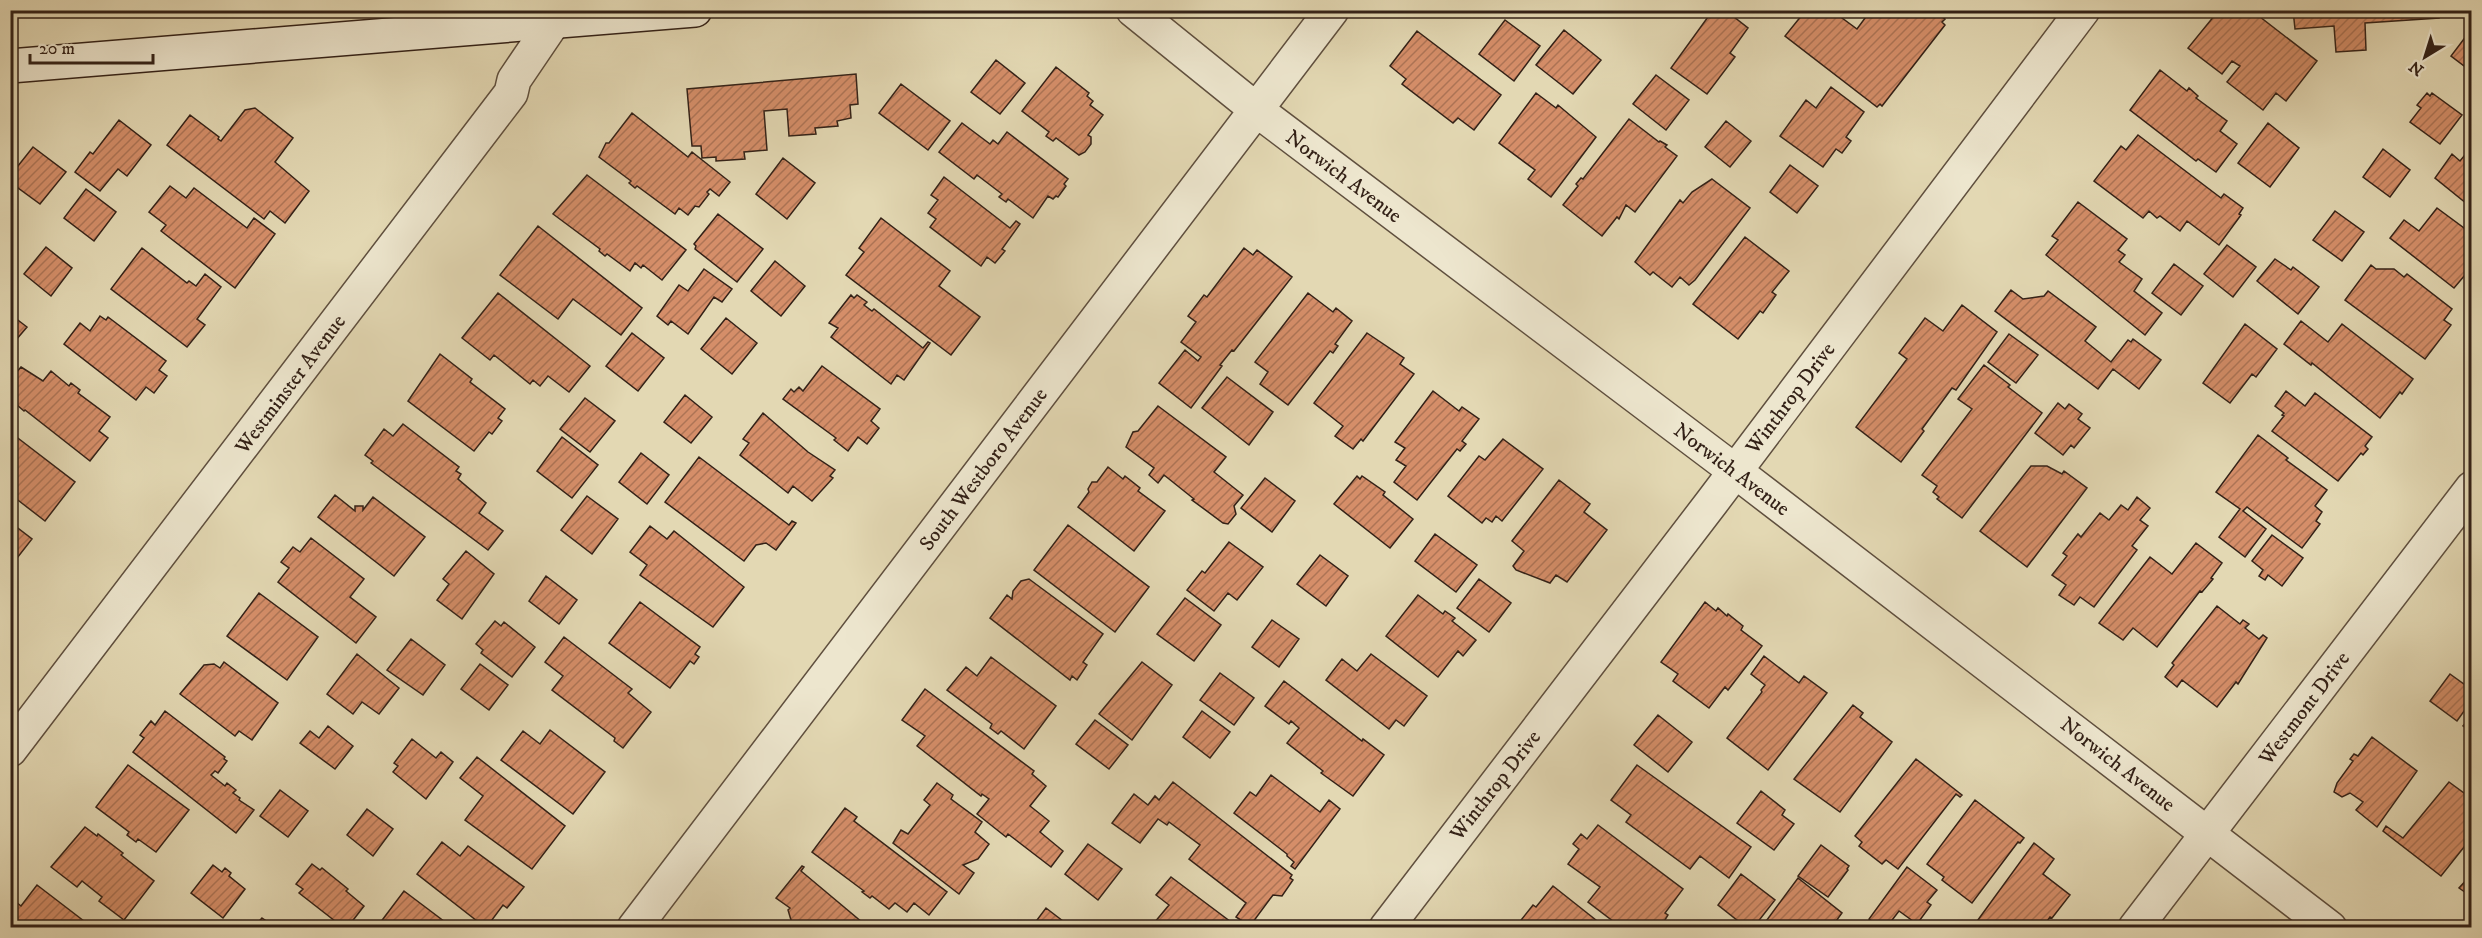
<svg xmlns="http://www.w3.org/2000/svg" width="2482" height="938" font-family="'IM FELL DW Pica',serif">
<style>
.building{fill:url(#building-hatch);stroke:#332117;stroke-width:1.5}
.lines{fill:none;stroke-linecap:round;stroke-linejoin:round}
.street-casing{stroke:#5f4f3e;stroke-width:36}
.secondary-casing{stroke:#332117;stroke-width:36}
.street{stroke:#ede6ce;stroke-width:33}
.secondary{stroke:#ede6ce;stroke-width:33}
.labels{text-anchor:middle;stroke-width:4.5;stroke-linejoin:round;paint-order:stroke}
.street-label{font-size:21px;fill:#332117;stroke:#ede6ce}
</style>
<defs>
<pattern id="building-hatch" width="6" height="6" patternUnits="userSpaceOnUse" patternTransform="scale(1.5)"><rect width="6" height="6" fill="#d58e69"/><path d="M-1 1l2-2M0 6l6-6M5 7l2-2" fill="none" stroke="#ad7455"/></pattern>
</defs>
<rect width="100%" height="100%" fill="#e3d8b3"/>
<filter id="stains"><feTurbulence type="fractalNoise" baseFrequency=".00333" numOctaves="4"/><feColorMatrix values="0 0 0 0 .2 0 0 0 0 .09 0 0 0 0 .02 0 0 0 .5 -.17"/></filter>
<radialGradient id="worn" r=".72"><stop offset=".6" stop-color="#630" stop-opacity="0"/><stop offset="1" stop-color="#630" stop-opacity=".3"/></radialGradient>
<path class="building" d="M1713,10H1725L1748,28L1730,53L1735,57L1707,94L1671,68Z
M1806,10H1840L1838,15L1857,29L1871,10H1933L1945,19L1942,22L1945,25L1882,106L1880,104L1877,107L1785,36Z
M2219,10H2251L2317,61L2286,101L2276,93L2263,110L2227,82L2240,66L2232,61L2222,74L2188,48Z
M2293,10H2438L2439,18L2365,23L2366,50L2336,52L2334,26L2295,29Z
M1505,20L1540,46L1514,81L1479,54Z
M1564,30L1601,60L1573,94L1536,65Z
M1417,31L1501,95L1474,130L1458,118L1453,123L1402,84L1406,79L1390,66Z
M2470,31L2472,32V72L2451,56Z
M996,60L1025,83L1000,114L971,92Z
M1056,67L1089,93L1087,96L1093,101L1090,105L1103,115L1088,135L1091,137V144L1085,152L1079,155L1056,138L1053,141L1046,136L1049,132L1022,111Z
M2160,70L2187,91L2189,88L2198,96L2196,98L2227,121L2220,131L2237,144L2216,172L2198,159L2196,161L2130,110Z
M856,74L858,104L850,105L851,118L837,121L838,126L815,128L816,134L789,136L787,109L764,111L767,150L744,152L745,159L716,161V157L702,158L701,146H692L687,89Z
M1656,75L1689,100L1666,130L1633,104Z
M901,84L950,121L928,150L879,113Z
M1831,87L1864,112L1846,137L1851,141L1842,153L1836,149L1823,167L1780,136L1806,100L1816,108Z
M1536,93L1556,108L1558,105L1596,137L1551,197L1528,179L1535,170L1499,143Z
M2427,93L2430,96L2432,93L2462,115L2440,144L2410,122L2421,108L2417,105Z
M255,108L293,138L275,162L309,191L285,223L270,211L264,219L167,145L190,115L219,137L218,139L221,141L245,110Z
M632,113L688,157L692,152L730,182L719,196L710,189L707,192L709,194L699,207L695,206L688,215L679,208L675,214L637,186L635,188L629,183L631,181L599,157L606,143H609Z
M1629,119L1659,142L1660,141L1667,145L1665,147L1677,156L1635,212L1626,205L1619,219L1617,217L1602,236L1563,205L1578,186L1576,184L1581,178L1583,179Z
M119,120L151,145L127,176L118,169L100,191L75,172L90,152L93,154Z
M1726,121L1751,141L1730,167L1705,147Z
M962,123L990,144L993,140L998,144L1007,132L1068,179L1064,184L1066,186L1058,197L1056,196L1053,199L1048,196L1033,218L1008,199L1006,202L999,197L1002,194L977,175L974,179L939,152Z
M2268,123L2299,148L2270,187L2238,163Z
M2138,135L2221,198L2224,194L2243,208L2239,214L2241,215L2219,245L2187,221L2180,231L2160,216L2157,218L2149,211L2143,218L2094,181L2121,146L2126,150Z
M33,147L66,172L40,204L10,182V176Z
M2383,149L2410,170L2390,197L2363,177Z
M2469,150L2472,152V208L2435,178L2452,154L2460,161Z
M783,158L815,183L787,219L756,194Z
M1790,165L1818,186L1797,213L1770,192Z
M587,175L686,250L662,280L643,265L641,268L635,263L630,271L607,254L605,256L599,251L600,249L553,214Z
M944,177L1010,228L1016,221L1020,224L1002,249L1005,251L995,263L987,257L981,266L930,227L936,219L928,213L938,200L931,195Z
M1712,179L1750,208L1695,280L1689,285L1680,277L1672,287L1653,272L1650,275L1635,262L1680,200L1683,203L1692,192Z
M170,186L186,198L194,188L247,228L254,218L275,234L235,288L161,231L166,225L149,212Z
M86,189L116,212L94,241L64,218Z
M2078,202L2127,239L2118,250L2125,255L2119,262L2142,279L2134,291L2162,313L2145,335L2046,255L2058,240L2052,236Z
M2437,208L2472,234V280L2465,275L2454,288L2390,238L2404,220L2419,231Z
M2335,211L2364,232L2342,261L2313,240Z
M718,214L763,249L737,282L695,249L696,246L694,244Z
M881,218L950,271L939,286L980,317L951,355L846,275L864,252L859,248Z
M538,226L642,308L621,335L573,299L558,319L500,275Z
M1745,237L1789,271L1772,292L1776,295L1763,313L1760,311L1738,339L1693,304Z
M2227,245L2256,267L2233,297L2204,274Z
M46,247L72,268L51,296L24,274Z
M142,248L187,283L189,281L196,286L205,274L221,287L197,319L205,325L187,347L111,289Z
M1244,248L1253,255L1257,250L1292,277L1234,351L1232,350L1220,365L1222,366L1191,408L1159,383L1185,350L1198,361L1201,357L1181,342L1196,322L1188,316L1204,295L1207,297Z
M2275,259L2291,270L2293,267L2319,287L2298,314L2257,281Z
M775,261L805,286L781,316L751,291Z
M2174,264L2203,286L2181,315L2152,293Z
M2371,265L2376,269H2394L2404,277L2407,274L2452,309L2444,320L2451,325L2425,359L2345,300Z
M704,269L732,289L722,302L714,297L688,334L671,321L668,325L657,316L679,285L688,291Z
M2011,290L2023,299L2044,296L2048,291L2096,327L2085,341L2111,362L2128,340L2131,342L2133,339L2161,360L2139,389L2113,369L2098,389L1995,311Z
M498,293L590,366L569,392L548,376L540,386L533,380L530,384L494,355L490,360L462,338Z
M1308,293L1333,312L1336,308L1352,321L1335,344L1338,346L1333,353L1330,351L1288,405L1260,384L1268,372L1255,362Z
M851,295L854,298L857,295L867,302L864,305L872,311L874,309L923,348L928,342L930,343L904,380L897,375L891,384L831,337L838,328L829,323Z
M1962,305L1997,332L1956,390L1952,388L1922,429L1924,431L1901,462L1856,427L1907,359L1899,353L1925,318L1943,331Z
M10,314L27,327L10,347Z
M100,316L106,320L108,317L166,361L159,370L167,376L154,393L146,387L136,400L64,344L80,323L90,331Z
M726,318L757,343L732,374L701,349Z
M2301,321L2328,342L2342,324L2413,379L2402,394L2400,392L2380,418L2312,363L2311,365L2284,344Z
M2245,324L2277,349L2256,377L2252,374L2230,403L2203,383Z
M632,333L664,358L638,391L606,366Z
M1367,333L1404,358L1400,364L1414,374L1363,441L1361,439L1353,449L1335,436L1343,426L1314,403Z
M2009,334L2038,355L2016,383L1988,362Z
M440,354L472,379L470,382L505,409L498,418L502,421L492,434L489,432L474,451L408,401Z
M1984,365L2010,385L2008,387L2042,413L1962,518L1937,499L1939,497L1933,492L1937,486L1922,475L1972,409L1958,399Z
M822,366L880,409L871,421L879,428L867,444L858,437L848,451L834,440L836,438L783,399L791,389L794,392L799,387L803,391Z
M21,367L43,381L51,371L69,386L71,383L80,390L78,393L110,417L99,431L108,438L90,461L25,410L24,411L10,399V380Z
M1227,377L1273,412L1249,445L1202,408Z
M1433,391L1459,411L1462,407L1479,419L1462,441L1466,444L1460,451L1457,449L1417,500L1394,482L1406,466L1396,460L1405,448L1395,442Z
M2286,391L2305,406L2315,393L2372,437L2365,446L2368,449L2363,455L2361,453L2338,481L2272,431L2284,416L2282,415L2284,413L2275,406Z
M685,395L712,417L691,443L664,422Z
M585,398L615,421L590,452L560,429Z
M2058,403L2065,409L2069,404L2082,414L2078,419L2090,428L2074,448L2071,445L2063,455L2035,433Z
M1158,406L1226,457L1214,472L1243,495L1234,506L1236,514L1228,524L1223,523L1192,500L1194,499L1164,475L1158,483L1149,475L1154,468L1126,447L1133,432L1138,431Z
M763,413L808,452L835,470L830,476L833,478L812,501L793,486L788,493L740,455L749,443L743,439Z
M403,424L459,467L456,471L461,474L458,479L486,503L479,513L503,531L488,550L371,463L373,461L365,455L384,429L393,436Z
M10,432L75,482L45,521L10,494Z
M2258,435L2288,458L2286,460L2327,490L2315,506L2322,512L2316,521L2320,524L2302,548L2247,507L2243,511L2266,529L2245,557L2219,537L2240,509L2216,492Z
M562,437L598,465L572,498L537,471Z
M1503,439L1543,469L1502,521L1496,516L1492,522L1486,518L1482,523L1448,496L1479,456L1485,460Z
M641,453L669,475L647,504L619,482Z
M699,457L789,525L792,521L796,523L776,550L766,543L756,545L744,561L665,502Z
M2031,466H2047L2062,474L2064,471L2087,488L2027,567L1980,531Z
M1108,467L1123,479L1125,476L1140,488L1138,491L1165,511L1134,551L1078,507L1089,492L1088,489L1092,482H1097Z
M1357,476L1360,479L1362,476L1385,492L1383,495L1413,519L1390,548L1334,504Z
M1265,478L1295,501L1272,532L1241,508Z
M1559,480L1590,504L1584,512L1607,530L1567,582L1556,575L1550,583L1516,570L1513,566L1524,551L1512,541Z
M335,495L355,511V506H363V510L373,497L425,537L394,576L318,517Z
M587,496L618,519L592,554L561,530Z
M2137,497L2150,508L2140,520L2148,526L2132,546L2137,550L2094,607L2080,597L2074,605L2059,595L2066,585L2052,575L2067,556L2063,553L2078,534L2081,537L2100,513L2109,520L2121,505L2128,510Z
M10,522L32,539L10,567Z
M1068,525L1149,587L1115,632L1034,570Z
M650,526L667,539L674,531L744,587L713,627L640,575L647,565L630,552Z
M1435,534L1477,565L1456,592L1415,561Z
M2272,535L2303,558L2282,586L2268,575L2265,580L2259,576L2263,570L2252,561Z
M311,538L364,579L350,597L376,617L356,643L278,582L289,568L281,562L293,547L300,552Z
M1229,542L1263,567L1237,600L1228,593L1214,611L1187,590L1202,571L1205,573Z
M2196,543L2222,563L2211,578L2213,579L2202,592L2200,591L2157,647L2133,628L2123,640L2099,623L2150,557L2172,574Z
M466,551L494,574L462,619L437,600L449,584L443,579Z
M1320,555L1348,576L1326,606L1297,584Z
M546,576L577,600L559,624L529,601Z
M1029,579L1103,634L1083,662L1087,665L1077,680L1072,676L1070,680L990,618L1007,595L1012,599L1013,591L1021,581Z
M1479,579L1511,603L1489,632L1457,608Z
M259,593L318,637L287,680L227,636Z
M1418,595L1443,614L1445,611L1455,618L1452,621L1476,640L1463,656L1458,651L1438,677L1386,636Z
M1185,598L1221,625L1194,661L1157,634Z
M640,602L700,647L695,654L699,657L694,664L690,661L670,688L609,643Z
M1705,602L1716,611L1718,608L1727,616L1728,614L1743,626L1741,630L1762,646L1728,690L1725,687L1709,708L1673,681L1678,674L1661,662Z
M2217,606L2240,624L2243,620L2249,624L2245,628L2259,639L2263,635L2267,638L2238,684L2236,682L2217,707L2182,680L2177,687L2165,677L2174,665L2172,663Z
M1272,620L1299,639L1279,667L1252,647Z
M495,621L501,626L504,622L535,647L512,677L481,653L483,650L476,644Z
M564,637L632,689L628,693L651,712L623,748L614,741L615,738L552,690L563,676L545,662Z
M411,639L445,665L423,695L387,670Z
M357,654L399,688L379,714L362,702L353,714L327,694Z
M1371,654L1427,696L1404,726L1396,720L1389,729L1326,680L1342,659L1357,671Z
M1764,656L1799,683L1804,676L1827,693L1768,770L1727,738L1762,692L1761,690L1765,685L1751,674Z
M991,657L1056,706L1024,749L1001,731L998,734L990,728L992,724L947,690L966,667L977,676Z
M224,662L278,703L252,740L239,731L235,736L180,694L204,665L214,664L220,668Z
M1142,662L1172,685L1132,740L1099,714Z
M480,664L508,685L489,710L461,689Z
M1220,673L1254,698L1234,725L1200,700Z
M2450,674L2472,690V700L2457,721L2430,701Z
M1284,681L1362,741L1363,739L1384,755L1353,796L1321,773L1323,771L1287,743L1299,728L1291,721L1289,724L1265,706Z
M925,689L1034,771L1032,774L1046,786L1030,806L1049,821L1040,832L1063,851L1051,867L1008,834L1006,837L977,814L989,799L982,794L981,796L917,746L925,736L902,720Z
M1853,705L1863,713L1860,717L1892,742L1840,812L1794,779Z
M165,711L225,757L224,759L227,761L218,773L215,771L211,775L225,786L227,783L236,790L233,793L240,798L239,800L254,810L236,833L133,752L144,738L140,735L151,721L155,725Z
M1202,711L1230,732L1210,758L1183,737Z
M1658,715L1692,742L1668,772L1634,745Z
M2472,715V733L2463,726Z
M1095,720L1128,745L1109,769L1076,744Z
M328,726L353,746L335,769L300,743L310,731L319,738Z
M550,730L605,772L573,814L501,760L523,731L540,744Z
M2372,737L2417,771L2377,827L2356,810L2363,802L2350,793L2342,797L2334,792L2337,783L2353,761L2350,759L2354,754L2358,756Z
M412,739L436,758L441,752L453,762L426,799L393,772L398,766L394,763Z
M477,757L565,826L532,869L465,820L483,796L460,778Z
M1916,759L1962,795L1960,797L1956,794L1898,869L1886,860L1882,864L1859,846L1862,842L1855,836Z
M128,765L189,810L156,852L138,839L136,842L127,835L129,832L96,807Z
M1637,765L1751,847L1729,878L1700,856L1690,869L1626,822L1631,815L1611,800Z
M1271,775L1320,812L1329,800L1340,809L1295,869L1291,866L1294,862L1287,856V854L1234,813L1250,792L1256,796Z
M1173,782L1292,875L1290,878L1293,880L1282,896L1273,895L1250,926L1236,917L1246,903L1189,859L1200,845L1169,822L1167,825L1158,819L1140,843L1112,823L1134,794L1148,805L1155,796L1159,800Z
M2449,782L2472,799V837L2441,876L2383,831L2386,826L2403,838Z
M937,783L953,795L951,799L982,822L975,832L989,844L978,859L963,865L974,873L959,894L893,843L901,830L908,834L930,805L924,800Z
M280,790L308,811L288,837L260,816Z
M1761,791L1785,810L1782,815L1794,824L1774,850L1737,823Z
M1975,800L2024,838L2020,843L2018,842L1972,903L1942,880L1944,877L1927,864Z
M845,808L857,817L854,821L947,892L929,915L914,903L907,912L895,903L889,909L872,896L870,898L862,892L864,891L812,852Z
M367,809L393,829L373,856L347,835Z
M1598,825L1683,889L1665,913L1668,915L1663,923L1669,928H1622L1588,902L1600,887L1568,864L1579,849L1573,844L1581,834L1587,839Z
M85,827L97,836L98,834L123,853L121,855L154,881L124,920L99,901L102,897L82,881L77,887L51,867Z
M442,842L460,856L468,846L524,887L507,908L503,905L486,928L417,874Z
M2034,843L2054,859L2043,874L2070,895L2052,918L2050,917L2042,928H1979L1975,924Z
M1088,844L1122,869L1098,900L1065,874Z
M1821,845L1849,866L1847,869L1848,870L1828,897L1798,876Z
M312,864L320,870L322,868L348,889L346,891L364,906L347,928H344L299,893L303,889L296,884Z
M213,865L222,872L225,868L231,873L229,876L245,889L223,918L191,893Z
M802,866L804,867L801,871L869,928H795L797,925L791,920L788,910L790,908L776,898Z
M1907,867L1937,890L1927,902L1931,905L1917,924L1899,911L1886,928H1880L1869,919Z
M1741,874L1775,900L1753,928H1747L1718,905Z
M2472,874V897L2459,888Z
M1171,877L1239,928H1159L1154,923L1169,905L1156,895Z
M1798,878L1842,913L1831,928H1761Z
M37,885L93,928H10V909L16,902L21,906Z
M1553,886L1606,928H1523L1518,924L1533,905L1536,907Z
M404,891L453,928H386L380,923Z
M1046,908L1072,928H1031Z
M262,918L274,926L253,928Z
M284,922L291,928H279Z"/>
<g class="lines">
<g class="street-casing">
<path id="street" d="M1133,10L1258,111L1735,471L2330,928
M10,750L511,93L514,80L554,21L556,10
M634,928L1332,10
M1386,928L1712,502L2083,10
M2135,928L2472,488"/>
</g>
<g class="secondary-casing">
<path id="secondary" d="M10,66L695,10"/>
</g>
<use href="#street" class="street"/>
<use href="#secondary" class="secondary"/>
</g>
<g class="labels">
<g class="street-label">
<text transform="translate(1344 176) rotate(37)" y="7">Norwich Avenue</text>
<text transform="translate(290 384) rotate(-53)" y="7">Westminster Avenue</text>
<text transform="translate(1790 398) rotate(-53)" y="7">Winthrop Drive</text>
<text transform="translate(983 469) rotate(-53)" y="7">South Westboro Avenue</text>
<text transform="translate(1732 469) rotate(37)" y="7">Norwich Avenue</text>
<text transform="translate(2304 708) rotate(-53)" y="7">Westmont Drive</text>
<text transform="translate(2118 764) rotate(38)" y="7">Norwich Avenue</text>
<text transform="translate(1495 785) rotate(-52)" y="7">Winthrop Drive</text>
</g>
</g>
<rect width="2482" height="938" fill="none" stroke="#e3d8b3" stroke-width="36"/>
<rect x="12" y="12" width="2458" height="914" fill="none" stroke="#332117" stroke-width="3"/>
<rect x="18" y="18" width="2446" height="902" fill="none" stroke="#332117" stroke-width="1.5"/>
<g transform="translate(2425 57) rotate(218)" stroke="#ede6ce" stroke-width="4.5" paint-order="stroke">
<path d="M0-4.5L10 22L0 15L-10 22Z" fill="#332117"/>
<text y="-9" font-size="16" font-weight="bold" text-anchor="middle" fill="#332117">N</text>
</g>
<path d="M30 54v9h123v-9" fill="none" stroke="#332117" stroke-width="3"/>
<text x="39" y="54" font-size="18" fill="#332117" stroke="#ede6ce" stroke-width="4.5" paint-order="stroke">20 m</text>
<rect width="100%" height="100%" filter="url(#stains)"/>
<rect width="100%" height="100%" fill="url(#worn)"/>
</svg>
